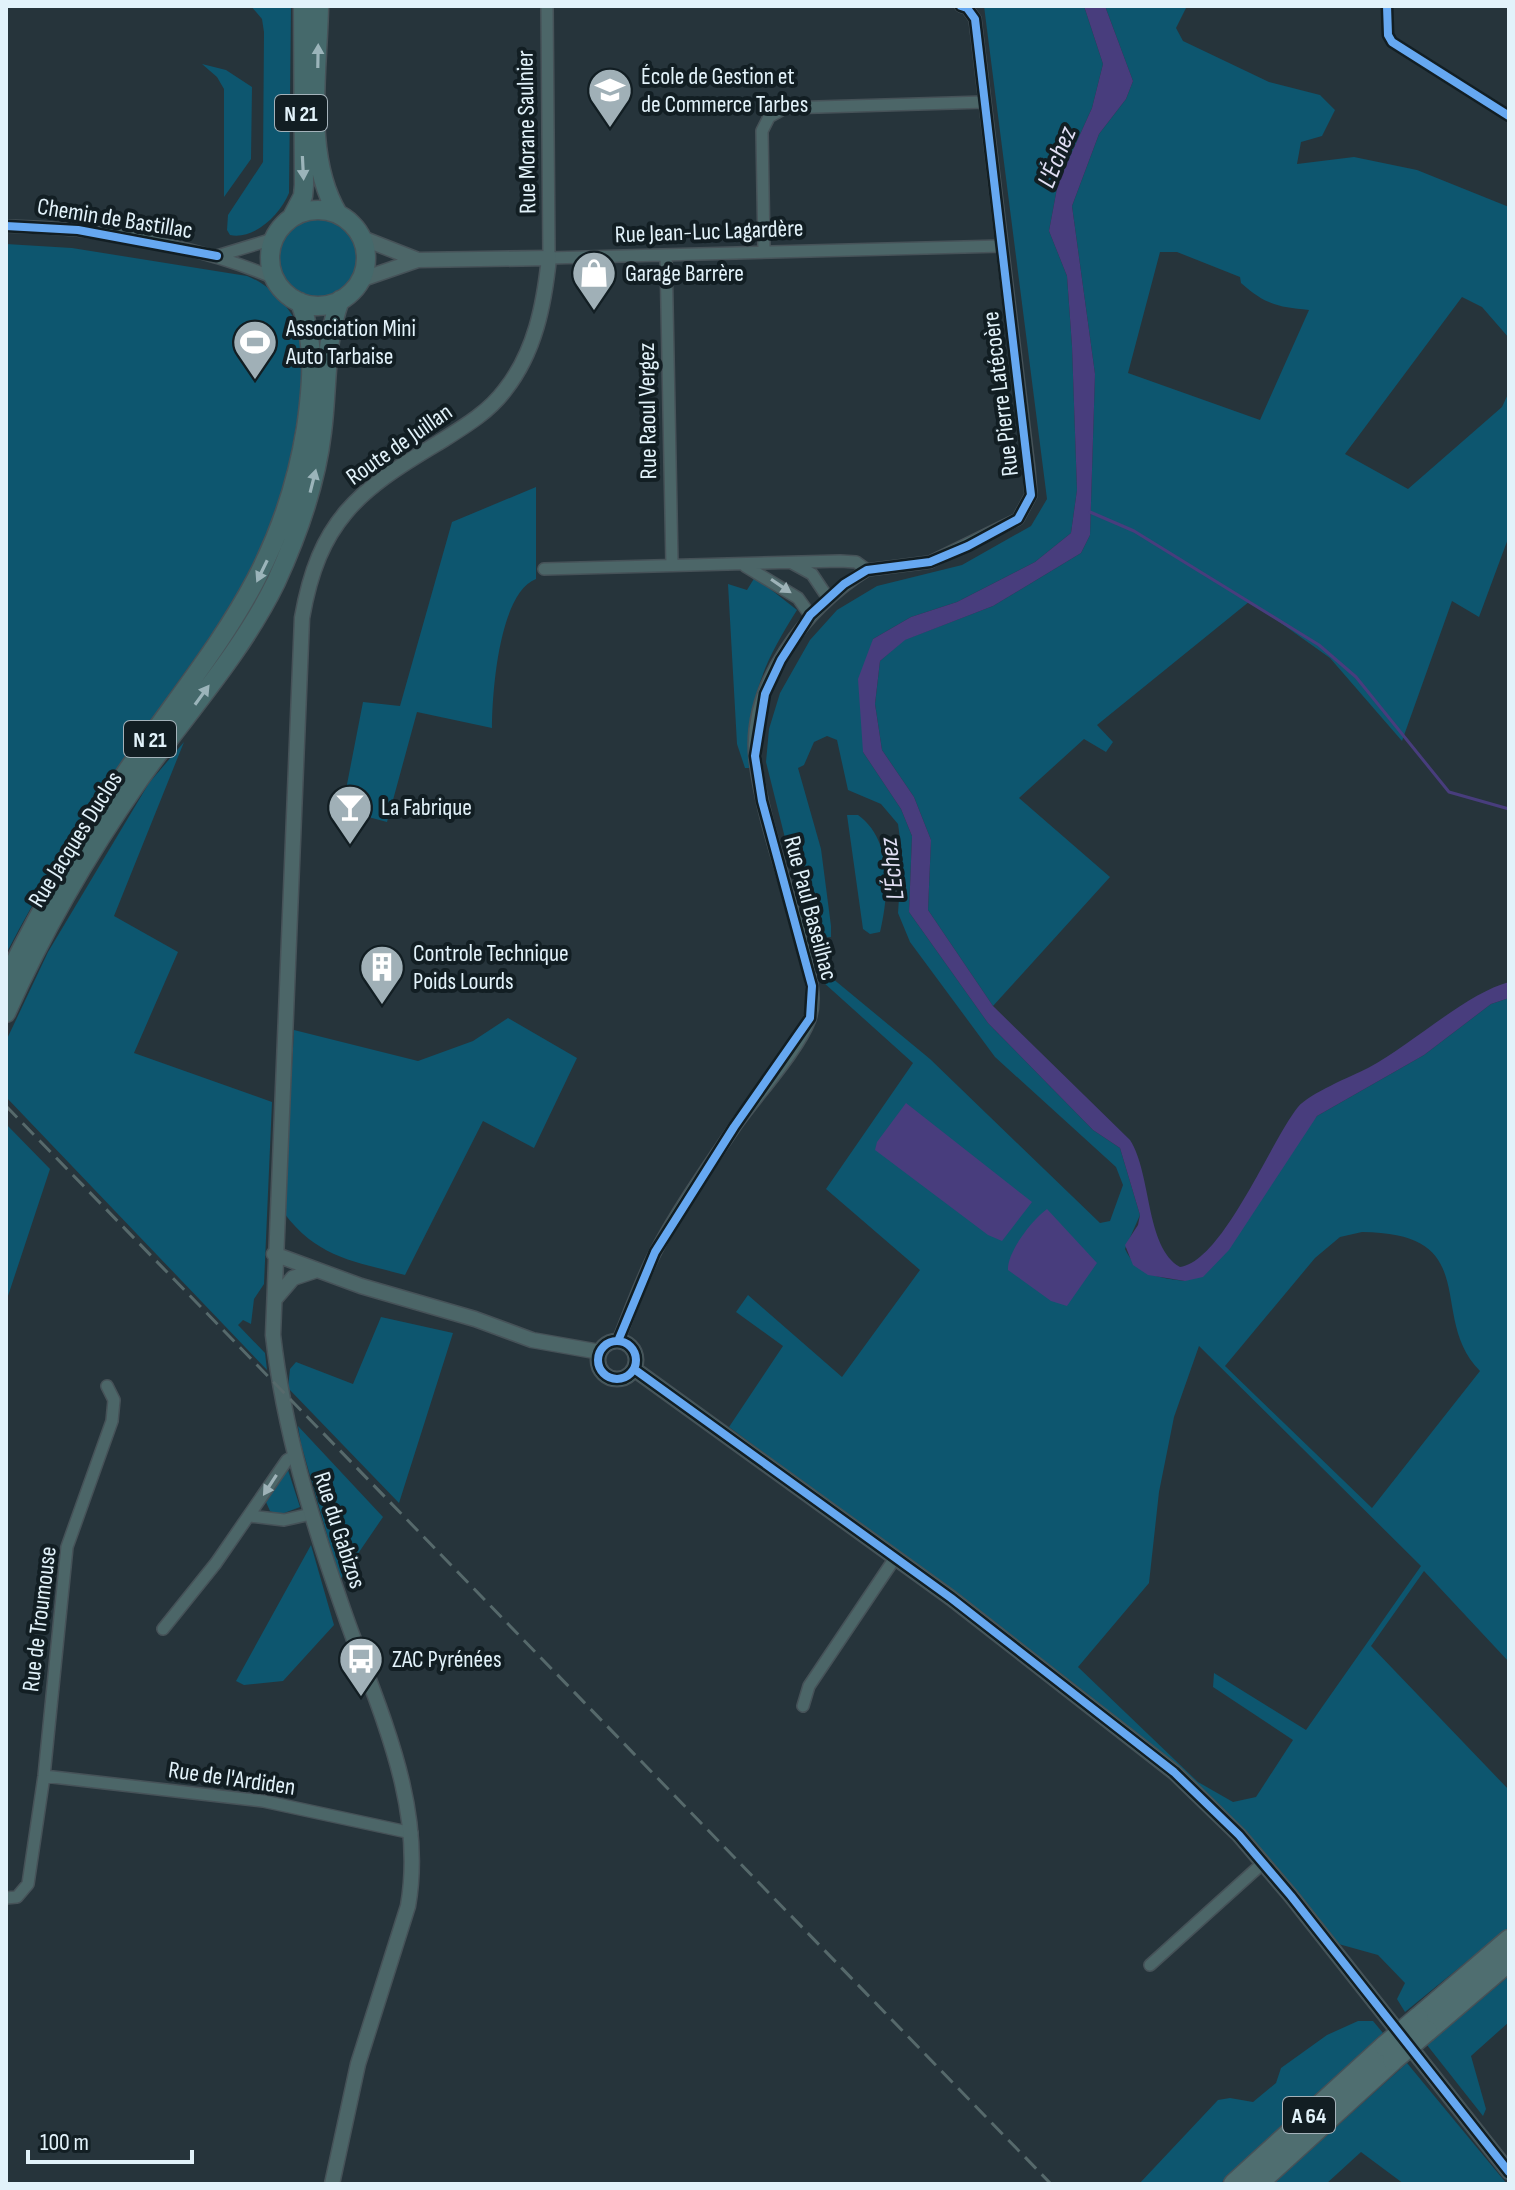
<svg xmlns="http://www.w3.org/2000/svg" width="1515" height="2190" font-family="'Sofia Sans Condensed',sans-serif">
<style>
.green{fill:#0d566f;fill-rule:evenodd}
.water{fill:#483d7d}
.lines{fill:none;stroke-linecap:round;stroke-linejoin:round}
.stream{stroke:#483d7d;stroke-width:3}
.minor-casing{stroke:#465258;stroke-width:14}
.tertiary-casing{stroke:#465258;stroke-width:17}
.primary-casing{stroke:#465258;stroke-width:21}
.motorway-casing{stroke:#465258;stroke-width:23}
.minor{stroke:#4c6668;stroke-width:11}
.tertiary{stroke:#4c6668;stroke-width:14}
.primary{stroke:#45696b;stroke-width:18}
.motorway{stroke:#4f6e70;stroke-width:20}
.rail{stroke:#56696b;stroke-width:3;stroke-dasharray:16 8;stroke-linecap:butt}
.motorway-bridge-casing{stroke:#465258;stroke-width:23;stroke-linecap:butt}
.motorway-bridge{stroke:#4f6e70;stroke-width:20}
.cycleway-casing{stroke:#121e23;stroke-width:13}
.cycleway{stroke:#66a8f1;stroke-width:8}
.oneway{fill:#9bb4ba}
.oneway2{fill:#9eb3b8}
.labels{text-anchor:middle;stroke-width:8;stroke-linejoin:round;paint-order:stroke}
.shield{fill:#121e23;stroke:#a4b2ba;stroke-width:2}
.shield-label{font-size:22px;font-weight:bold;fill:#e2f2fa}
.poi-label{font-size:24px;fill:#e2f2fa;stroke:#121e23;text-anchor:start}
.street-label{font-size:24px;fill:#e2f2fa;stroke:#121e23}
.water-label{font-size:26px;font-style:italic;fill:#e1dff4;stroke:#121e23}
</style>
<rect width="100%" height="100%" fill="#26343b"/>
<path class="green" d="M251,6H291L289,193C280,215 254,240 230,235L227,230L228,215L263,162L264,32L262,19Z
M984,6H1084L1103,64L1092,108L1058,183L1049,231L1067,276L1072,346L1077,490L1071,533L1035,562L957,602L911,617L873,639L863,752L901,809L912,836L909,912L988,1023L1093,1130L1120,1148L1140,1215L1125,1249C1137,1275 1159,1278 1185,1281L1317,1116L1424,1055L1491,1004L1509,998V1662L1424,1571L1371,1646L1509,1790V1927L1405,2012L1397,1999L1405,1983L1378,1955L1335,1943L1184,1772L1067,1678L729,1427L783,1346L736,1312L748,1295L842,1377L920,1270L826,1189L913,1063L823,982L832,978L930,1059L1100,1223L1110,1221L1123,1185L1116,1167L995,1057L910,942L898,913L902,853L898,824L881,804L848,790L837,740L827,736L814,742L804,765L798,768L821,849L831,926V937L810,938L766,762L769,729L780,693L810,640L837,610L877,586L962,565L1031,526L1047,499ZM1362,1232C1486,1233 1426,1317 1480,1371L1372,1508L1225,1366L1315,1258L1340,1237ZM1199,1346L1421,1566L1306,1730L1214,1673L1213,1687L1293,1740L1256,1797L1233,1802L1198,1782L1078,1667L1149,1583L1159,1492L1174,1417Z
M1105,6H1187L1176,28L1183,41L1269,82L1320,95L1335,110L1322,136L1301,142L1297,164L1354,157L1417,170L1509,207V338L1482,307L1462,297L1345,454L1408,489L1502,407L1509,392V536L1479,617L1452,601L1402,741L1330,658L1250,601L1097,725L1113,742L1106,752L1084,739L1019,798L1110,877L993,1006L928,910L931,840L914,797L882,750L875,704L880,661L904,640L993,606L1081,553L1090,535L1095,374L1072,206L1099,134L1126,99L1133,81ZM1160,252H1177L1240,277L1241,283C1266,305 1278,307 1309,310L1260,420L1128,373Z
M202,64L226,70L252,87L251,159L224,197V89L217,77Z
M278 258a40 40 0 1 1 80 0a40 40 0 1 1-80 0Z
M6,244L72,248L247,276C271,285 292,309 301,333C311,361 288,479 278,510C270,538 250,562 244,590C159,708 73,824 6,954Z
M536,487V579C499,593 492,693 492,728L417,712L387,822L342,810L363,702L400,706L452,522Z
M755,577L797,610C762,665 747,702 749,768H745L737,744L728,584L747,590Z
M184,742L114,916L178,952L134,1053L272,1102L264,1284L254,1299L251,1324L243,1320L238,1325L265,1353L267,1370L6,1097V1041L48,952L149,783Z
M847,815H858C893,840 889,894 880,932L870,934L863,929Z
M508,1018L577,1058L534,1148L483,1121L405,1275C353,1261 318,1258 284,1213L294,1030L418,1061L473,1041Z
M6,1124L50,1169L6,1302Z
M381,1317L453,1333L399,1503L288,1388L290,1369L296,1362L353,1384Z
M298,1426L383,1517L340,1580L301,1444Z
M288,1470L300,1507L279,1515L270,1511L266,1502Z
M311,1545L334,1625L283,1681L244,1685L236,1681Z
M1509,1976V2022L1471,2056L1486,2109L1483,2116L1427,2045Z
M1358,2021H1373L1383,2033L1220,2184H1139L1218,2100L1230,2098L1253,2102L1276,2083L1281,2068L1327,2035Z
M1407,2063L1507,2184H1404L1361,2152L1326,2184H1273Z"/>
<path class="water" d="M1084,6H1105L1133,81L1126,99L1099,134L1072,206L1095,374L1090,535L1081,553L993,606L905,640L880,661L875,704L882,750L914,797L931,840L928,910L993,1006L1130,1140C1152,1174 1145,1247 1180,1267C1223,1261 1270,1142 1298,1107C1310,1093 1350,1077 1368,1068C1411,1045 1467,993 1509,982V998L1491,1004L1424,1055L1317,1116L1229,1250L1203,1277L1185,1281L1148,1275L1133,1265L1125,1245L1138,1225L1140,1215L1120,1148L1093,1130L988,1023L909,912L912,836L901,809L863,752L858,679L873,639L911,617L957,602L1035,562L1071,533L1077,490L1072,346L1067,276L1049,231L1058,183L1092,108L1103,64Z
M906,1103L1032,1202L1002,1241L988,1235L875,1150L877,1142Z
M1047,1209L1097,1263L1067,1306L1051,1301L1008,1270C1007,1252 1032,1220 1047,1209Z"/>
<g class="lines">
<path class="stream" d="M1090,512L1134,531L1319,645L1356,677L1449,792L1509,809"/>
<g class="minor-casing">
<path id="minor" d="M547,6L549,258L1002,246
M6,226C92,227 195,244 274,278
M764,251L762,131L769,117L785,108L985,102
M666,255L672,565
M217,256L273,239
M792,563L812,574L828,598
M745,566L798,598L810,615
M544,569L840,561L856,562L867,570L930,562L1018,519L1031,495L1029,469L975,19L967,8L961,6
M618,1341C630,1311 641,1280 656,1251C678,1209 707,1168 734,1128C755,1097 798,1052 810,1019C819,992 806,961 800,935C785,877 762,819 755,759C747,682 807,608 867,570
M250,1516L284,1520L311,1514
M163,1629L216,1563L287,1460L294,1456
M803,1706L809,1686L895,1558
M44,1776L263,1801L412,1833
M6,1898L17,1897L28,1884L44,1776L67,1547L112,1421L114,1400L107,1386
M1150,1965L1263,1863"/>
</g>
<g class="tertiary-casing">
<path id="tertiary" d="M362,238L418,260
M274,1254L361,1286L475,1319L532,1340L600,1352
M275,1299L293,1278L317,1270
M598 1360a19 19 0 1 1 38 0a19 19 0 1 1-38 0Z
M634,1369L951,1598L1174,1772L1239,1835L1291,1896L1509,2172
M332,2184L358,2064L408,1906C426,1803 377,1707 344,1612C312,1521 284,1431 273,1335L302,618C319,521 357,491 438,443C462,428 488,413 505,390C535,352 544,305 549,258L418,260L360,280"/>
</g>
<g class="primary-casing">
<path id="primary" d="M319,6C318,72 303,156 338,214
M270 258a48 48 0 1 1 96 0a48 48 0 1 1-96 0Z
M292,217L303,196L304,185L303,6
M6,980C41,909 80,840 125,774C207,653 281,581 306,428C312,385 316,343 300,302
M6,1013C42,932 87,854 138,781C184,716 241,654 276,582C298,534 316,484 322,432C328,386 324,344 340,300"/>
</g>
<g class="motorway-casing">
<path id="motorway" d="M1418,2018L1509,1940
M1427,2031L1509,1961
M1234,2184L1385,2046
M1257,2184L1393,2060"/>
</g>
<use href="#minor" class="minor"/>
<use href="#tertiary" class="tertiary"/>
<use href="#primary" class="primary"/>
<use href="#motorway" class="motorway"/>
<path class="rail" d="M6,1106L1051,2184"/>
<g class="motorway-bridge-casing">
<path id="motorway-bridge" d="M1385,2046L1418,2018
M1393,2060L1427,2031"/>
</g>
<use href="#motorway-bridge" class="motorway-bridge"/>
<g class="cycleway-casing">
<path id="cycleway" d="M1387,6L1388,35L1392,42L1509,116
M6,226L78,230L217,256
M598 1360a19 19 0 1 1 38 0a19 19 0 1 1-38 0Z
M618,1341L655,1252L734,1127L810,1018L812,986L762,801L755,756L765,694L781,660L810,615L844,584L867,570L930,562L968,546L1018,519L1031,495L975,19L967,8L961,6
M634,1369L951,1598L1174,1772L1239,1835L1291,1896L1509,2172"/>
</g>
<use href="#cycleway" class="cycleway"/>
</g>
<defs><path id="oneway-solid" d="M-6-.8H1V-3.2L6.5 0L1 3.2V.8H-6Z" transform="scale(2)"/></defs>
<g class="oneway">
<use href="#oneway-solid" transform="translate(318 56) rotate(-89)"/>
<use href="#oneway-solid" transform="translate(303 168) rotate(87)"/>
<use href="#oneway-solid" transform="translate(313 481) rotate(-76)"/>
<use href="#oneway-solid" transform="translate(262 571) rotate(116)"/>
<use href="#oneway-solid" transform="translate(202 695) rotate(-54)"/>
</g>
<g class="oneway2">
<use href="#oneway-solid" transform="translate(781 586) rotate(34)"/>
<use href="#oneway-solid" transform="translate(270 1485) rotate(123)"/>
</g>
<defs>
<g id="university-pin" transform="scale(2.3)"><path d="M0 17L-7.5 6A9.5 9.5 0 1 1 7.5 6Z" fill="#a0b0b7" stroke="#121e23"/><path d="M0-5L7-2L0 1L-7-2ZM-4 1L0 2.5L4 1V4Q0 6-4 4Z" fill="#fff"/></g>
<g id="shop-pin" transform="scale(2.3)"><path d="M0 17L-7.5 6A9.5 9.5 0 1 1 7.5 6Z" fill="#a0b0b7" stroke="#121e23"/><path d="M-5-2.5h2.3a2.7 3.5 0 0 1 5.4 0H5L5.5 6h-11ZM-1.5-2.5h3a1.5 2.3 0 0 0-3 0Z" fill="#fff"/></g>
<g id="stadium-pin" transform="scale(2.3)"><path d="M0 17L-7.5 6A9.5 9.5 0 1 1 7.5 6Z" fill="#a0b0b7" stroke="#121e23"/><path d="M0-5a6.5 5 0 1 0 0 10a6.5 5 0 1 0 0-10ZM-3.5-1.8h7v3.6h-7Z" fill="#fff"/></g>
<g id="bar-pin" transform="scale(2.3)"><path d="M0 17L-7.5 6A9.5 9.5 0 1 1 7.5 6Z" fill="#a0b0b7" stroke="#121e23"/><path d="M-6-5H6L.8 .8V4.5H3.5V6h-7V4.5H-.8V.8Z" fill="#fff"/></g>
<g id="building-pin" transform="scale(2.3)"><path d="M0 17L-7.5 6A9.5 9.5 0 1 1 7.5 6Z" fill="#a0b0b7" stroke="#121e23"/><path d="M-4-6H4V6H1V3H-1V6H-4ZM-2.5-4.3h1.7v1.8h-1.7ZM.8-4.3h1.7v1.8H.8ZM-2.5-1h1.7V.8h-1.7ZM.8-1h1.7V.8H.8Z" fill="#fff"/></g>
<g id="bus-pin" transform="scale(2.3)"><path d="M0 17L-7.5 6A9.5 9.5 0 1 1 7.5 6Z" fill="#a0b0b7" stroke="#121e23"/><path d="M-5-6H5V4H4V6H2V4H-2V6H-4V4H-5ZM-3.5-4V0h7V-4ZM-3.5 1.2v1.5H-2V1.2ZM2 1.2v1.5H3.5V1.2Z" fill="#fff"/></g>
</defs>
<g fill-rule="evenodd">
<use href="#university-pin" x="610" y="90"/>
<use href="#shop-pin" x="594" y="273"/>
<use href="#stadium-pin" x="255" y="342"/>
<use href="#bar-pin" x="350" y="807"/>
<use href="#building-pin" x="382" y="967"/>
<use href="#bus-pin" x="361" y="1659"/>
</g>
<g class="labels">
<g class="shield">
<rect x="275" y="95" width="52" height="36" rx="6"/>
<rect x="124" y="721" width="52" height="36" rx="6"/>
<rect x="1283" y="2097" width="52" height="36" rx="6"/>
</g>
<g class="shield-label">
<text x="301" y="121">N 21</text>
<text x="150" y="747">N 21</text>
<text x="1309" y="2123">A 64</text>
</g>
<g class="poi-label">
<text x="641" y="84">École de Gestion et<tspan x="641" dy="28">de Commerce Tarbes</tspan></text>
<text x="625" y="281">Garage Barrère</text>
<text x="286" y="336">Association Mini<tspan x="286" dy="28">Auto Tarbaise</tspan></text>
<text x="381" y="815">La Fabrique</text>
<text x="413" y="961">Controle Technique<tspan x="413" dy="28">Poids Lourds</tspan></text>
<text x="392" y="1667">ZAC Pyrénées</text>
</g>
<g class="street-label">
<text transform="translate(526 132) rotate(-91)" y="8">Rue Morane Saulnier</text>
<text transform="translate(115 218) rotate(9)" y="8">Chemin de Bastillac</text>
<text transform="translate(709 231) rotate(-2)" y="8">Rue Jean-Luc Lagardère</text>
<text transform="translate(1000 394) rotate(-97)" y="8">Rue Pierre Latécoère</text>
<text transform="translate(647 411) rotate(-91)" y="8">Rue Raoul Vergez</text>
<text transform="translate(399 444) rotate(-35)" y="8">Route de Juillan</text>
<text transform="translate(75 839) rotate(-58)" y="8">Rue Jacques Duclos</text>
<text transform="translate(811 908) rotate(75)" y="8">Rue Paul Baseilhac</text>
<text transform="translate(340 1530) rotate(72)" y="8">Rue du Gabizos</text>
<text transform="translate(39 1619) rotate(-83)" y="8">Rue de Troumouse</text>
<text transform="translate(232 1778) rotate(8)" y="8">Rue de l'Ardiden</text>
</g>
<g class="water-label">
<text transform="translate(1056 157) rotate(-68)" y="9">L'Échez</text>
<text transform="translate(891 869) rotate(-97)" y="9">L'Échez</text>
</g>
</g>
<rect width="1515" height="2190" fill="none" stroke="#e2f2fa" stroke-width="16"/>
<path d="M28 2150v12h164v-12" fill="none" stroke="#e2f2fa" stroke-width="4"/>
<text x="40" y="2150" font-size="24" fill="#e2f2fa" stroke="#121e23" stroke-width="6" paint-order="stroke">100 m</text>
</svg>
